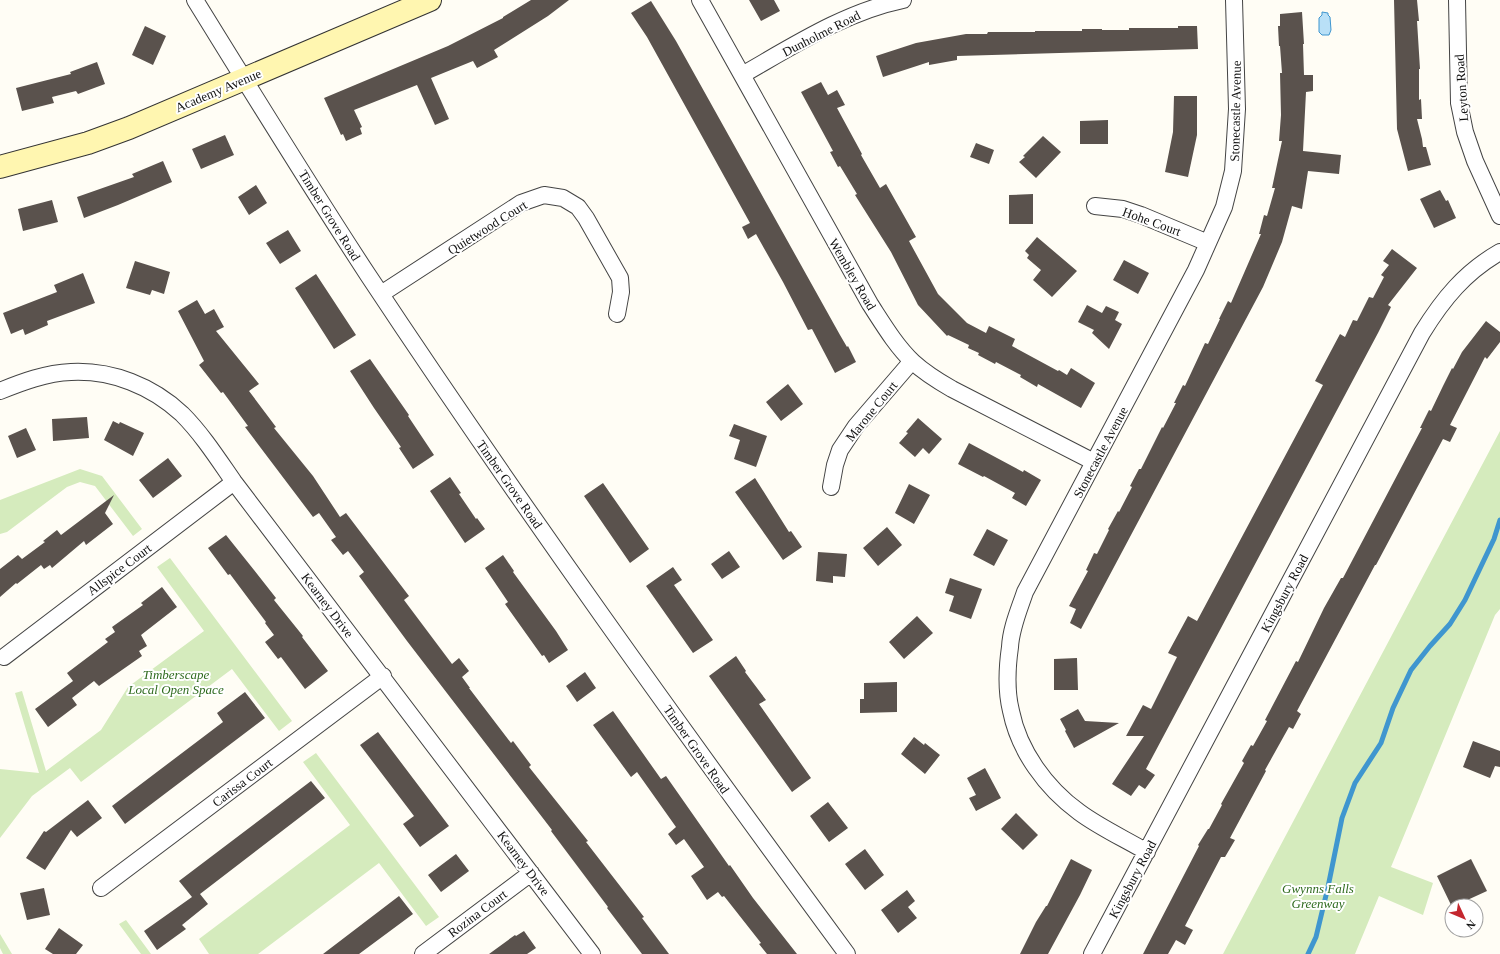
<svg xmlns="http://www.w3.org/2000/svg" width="1500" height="954" font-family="Georgia,serif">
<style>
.green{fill:#d5ebbd}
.water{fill:#b9e0f7;stroke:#3f96cf}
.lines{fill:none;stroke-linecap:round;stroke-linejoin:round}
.stream{stroke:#3f96cf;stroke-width:5}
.building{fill:#5a524d}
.street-casing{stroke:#444;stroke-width:18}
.secondary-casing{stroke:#333;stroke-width:24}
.street{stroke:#fff;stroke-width:16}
.secondary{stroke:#fff6b0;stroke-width:22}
.labels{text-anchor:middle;stroke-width:4;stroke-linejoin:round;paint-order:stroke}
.street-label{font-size:13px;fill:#111;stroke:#fff}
.park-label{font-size:13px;font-style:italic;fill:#2f6b1f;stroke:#fff}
</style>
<rect width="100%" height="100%" fill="#fffdf5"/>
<path class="green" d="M1500,431V609L1495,615L1391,867L1433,883L1423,915L1379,896L1355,954H1223Z
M80,469L102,476L142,529L133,536L95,486L80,482L67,487L7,532L0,534V500Z
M170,558L292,721L279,731L232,669L81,782L70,768L32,796L0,838V769L39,773L15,693L22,691L46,771L101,730L128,687L204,631L157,567Z
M316,753L439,917L426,926L379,863L258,954H209L199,939L350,825L303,762Z
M126,920L151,954H141L119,924Z
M0,934L12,954H3L0,948Z"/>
<path class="water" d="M1322,12L1328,13V15L1330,17L1331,30L1329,35H1322L1319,32V18L1322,15Z"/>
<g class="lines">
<path class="stream" d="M1308,954L1316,937L1328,887L1342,818L1355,783L1381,743L1393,708L1411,670L1430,646L1450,624L1465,600L1494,539L1500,520"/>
</g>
<path class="building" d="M531,0H569L548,16L494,50L498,57L477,68L473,61L431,78L449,119L435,125L417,85L354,110L362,127L360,128L362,134L346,141L343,134L341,135L324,98L448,46L503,18V17Z
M749,0H774L780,11L761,21Z
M1394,0H1417L1419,21H1417L1420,69H1419V100L1421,99L1422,119H1417L1422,139L1423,147H1426L1431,165L1408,171L1397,129Z
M651,1L676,41L840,335L847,347L848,346L856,362L835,373L812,329L808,330L783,282L756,234L748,239L742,227L750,223L647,37L631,13Z
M1302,12L1304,44H1303L1304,75H1313V91L1306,92L1303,151L1341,155L1339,174L1308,171L1302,209L1292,206L1282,242L1263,287L1081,629L1070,623L1076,609L1069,606L1088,571L1086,570L1094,553L1097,554L1109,530L1108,529L1118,511L1119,512L1132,487L1130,486L1139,469H1141L1162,427L1163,428L1176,403H1174L1183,385L1185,386L1205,343L1208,344L1220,319H1219L1228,301L1231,303L1261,234H1259L1264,215L1267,216L1275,188H1272L1282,141H1279L1281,115L1280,73H1282L1280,46H1279L1278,26H1280V14Z
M145,26L166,36L153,65L132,55Z
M1178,26H1197L1198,49L957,56V60L929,65V62L883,77L876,56L916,43L966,34H987L988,32H1035V31H1082V29H1102V30H1129V28H1178Z
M97,62L105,84L78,94L76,91L52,97L54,103L22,111L16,88L71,74L70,72Z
M821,82L828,95L837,90L845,105L837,108L862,154L861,155L880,188L886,184L916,237L909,241L938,294L967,323L986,333L989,326L1015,339L1012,346L1058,371L1059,370L1067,375L1071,368L1095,383L1081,408L1038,384L1037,387L1020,377L1021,375L996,362L995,364L978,355L979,353L968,348L969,345L948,335L947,336L918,305L891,252L855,195L857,194L840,166L838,167L830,152L833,151L801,92Z
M1174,96H1197V135L1188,177L1165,172L1173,132Z
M1108,120V144H1080V121Z
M225,135L234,155L201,169L192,149Z
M1043,136L1061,152L1036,178L1019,162L1025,157L1023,156Z
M976,143L994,150L989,164L970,157Z
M163,161L172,182L118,205L84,218L77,197L134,177L132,174Z
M256,185L267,203L249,215L238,197Z
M1440,190L1446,201L1448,200L1456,218L1434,228L1420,199Z
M1033,194V224H1009V195Z
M52,200L58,222L23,231L18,209Z
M288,230L301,251L280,264L266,243Z
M1037,237L1077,271L1052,297L1033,280L1041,270L1027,258L1029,255L1025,251Z
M1392,249L1417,268L1388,305L1391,307L1378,333L1146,769L1155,775L1145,789L1139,785L1131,796L1112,784L1144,736H1126L1143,705L1151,709L1177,657L1168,653L1188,616L1197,621L1323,385L1315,381L1340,334L1345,337L1353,320L1357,321L1369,297L1373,298L1384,277L1381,275L1389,265L1383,261Z
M1124,260L1149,273L1138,294L1113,280Z
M135,261L170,272L164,294L152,290L150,295L126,288Z
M83,273L95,303L47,321L48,325L25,335L23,329L11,334L3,313L57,292L54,285Z
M316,274L356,335L334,349L295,288Z
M197,300L205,314L214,309L224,327L216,331L259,384L249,391L276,427L274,428L313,476L340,517L346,513L393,575L409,596L404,600L452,664L459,658L469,671L462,677L470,688H469L511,743L513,741L531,765L529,767L588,841L586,842L644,917L642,918L669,954H642L607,908L608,907L551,831L552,830L407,641L359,576L364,572L348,551L343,555L331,540L336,537L319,513L313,517L245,427L248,426L223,392L221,393L199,365L204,361L178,311Z
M1087,305L1102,313L1106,306L1119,312L1115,320L1122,324L1109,349L1092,333L1094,330L1078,322Z
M1486,321L1500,332V342L1487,359L1485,357L1450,425L1457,428L1450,442L1443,439L1376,565H1375L1297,711L1301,714L1293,729L1289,727L1265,770L1266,771L1230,838L1235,840L1225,857H1221L1185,926L1193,930L1185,945L1176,940L1168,954H1143L1199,846L1198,845L1208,829H1209L1222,805L1221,804L1244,763L1242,761L1251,745L1253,746L1267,721L1265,720L1296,661L1298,662L1324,608L1341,578H1343L1422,428H1420L1429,410L1431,411L1443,386L1452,368L1453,369L1462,352Z
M370,359L409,415L408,416L434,455L413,469L399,448L401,447L374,408L350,371Z
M788,384L803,404L781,421L766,402Z
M87,417L89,438L53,441L52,419Z
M918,418L942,439L929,454L923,448L915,457L899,443L908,433L906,432Z
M113,421L119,424L120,422L144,433L133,456L104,440Z
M734,424L767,436L756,467L734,459L740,440L729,436Z
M26,428L36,450L17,458L8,436Z
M969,443L1023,472L1024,470L1041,480L1026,506L1012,498L1015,493L984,476L983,477L958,464Z
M168,458L182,476L153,498L139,480Z
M450,477L461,493L459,494L476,519L477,518L485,529L465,543L430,491Z
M755,478L789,532L791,531L802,547L783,560L735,492Z
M603,483L649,549L630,563L584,496Z
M909,484L930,495L914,524L895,513Z
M114,495L105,513L113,524L86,545L84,541L52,568L50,565L44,569L41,565L17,584L16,583L0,597V569L18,555L22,559L45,542L43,541L57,530L61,535Z
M887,527L902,545L878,566L863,548Z
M987,529L1008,540L994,566L973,555Z
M226,535L254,570L276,598L274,600L303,636L302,637L328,671L305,689L281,657L278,659L265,642L274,635L265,623L266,622L230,574L228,575L208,548Z
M729,551L740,567L722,579L711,564Z
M818,552L847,554L845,577L833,576V583L816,581Z
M503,555L514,571L513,572L556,631L568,650L549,663L544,655L542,656L505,604L508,602L485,568Z
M673,567L682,580L674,585L713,640L693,653L646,586Z
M950,578L982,589L971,619L949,611L954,596L945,593Z
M162,587L177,607L141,635L147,646L139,651L142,656L99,686L94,681L72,698L77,705L48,727L35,709L73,681L67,673L108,642L105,639L115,632L112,627L143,605L141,603Z
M917,616L933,633L904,659L889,642Z
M736,656L746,671L745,672L766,700L759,704L811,778L792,792L709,676Z
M1077,658L1078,690H1054V659Z
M585,672L596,688L577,702L566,686Z
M897,682V712L860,713V699H864V683Z
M245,692L265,718L125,824L112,806L223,722L217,713Z
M1078,709L1085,721L1119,723L1074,748L1065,731L1066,730L1060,719Z
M613,711L661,779L666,776L729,866L730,865L753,898L797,954H767L759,944L761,943L724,896L722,897L718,892L707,900L691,876L704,867L684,839L676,845L668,834L676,827L637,772L631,777L593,725Z
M378,732L449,826L420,847L403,824L414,816L360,745Z
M914,737L924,745L925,743L940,755L925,774L901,754Z
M1473,741L1500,751V767L1495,766L1490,778L1463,767Z
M985,768L1001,798L976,811L969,798L976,795L967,778Z
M311,781L325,798L200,894L208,904L182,925L186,929L157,950L144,931L192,897L179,881Z
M88,800L102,818L77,837L71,830L45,870L26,858L44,831L46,832Z
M828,802L848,828L829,842L810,816Z
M1016,813L1038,835L1023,850L1001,829Z
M865,849L884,875L865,890L845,864Z
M456,854L469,871L441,892L428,875Z
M1071,859L1092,870L1080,895L1048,954H1020L1036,922L1046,906H1047Z
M1471,859L1487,891L1452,907L1437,876Z
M44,888L50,915L27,920L20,893Z
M907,890L915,901L908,907L917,918L898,933L881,910Z
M399,896L413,914L359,954H323Z
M59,928L83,945L76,954H53L45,949Z
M524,931L536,948L527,954H489L515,935L516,936Z"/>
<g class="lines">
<g class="street-casing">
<path id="street" d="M195,0C252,92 309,185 368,275C521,506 683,731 847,954
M700,0L870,304C883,324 896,346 913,362C925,373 938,381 952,389L1094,462
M1457,0L1459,103L1465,132L1475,161L1500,216
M742,75C793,46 845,12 903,0
M1095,206L1123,209L1141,215L1208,243
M381,294L521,203L544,195L563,198L578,207L586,218L620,278L621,292L617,314
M0,391C22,382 46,373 71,372C112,370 152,386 182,414C202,434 218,459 234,482L592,954
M831,487L835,465L840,450L856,426L912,361
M4,657L234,482
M1147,852C1125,839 1099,827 1079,812C1046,788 1019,751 1011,711C1006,691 1007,668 1010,647C1011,628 1019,610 1025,592L1196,270L1224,207L1233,171L1237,109L1234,0
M101,888L383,676
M423,954L531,873
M1092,954L1422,333C1443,299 1465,272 1500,252"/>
</g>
<g class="secondary-casing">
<path id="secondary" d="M0,167L88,143L129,128L430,0"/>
</g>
<use href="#street" class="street"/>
<use href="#secondary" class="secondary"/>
</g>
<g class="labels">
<g class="street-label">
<text transform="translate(821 33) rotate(-27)" y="5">Dunholme Road</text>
<text transform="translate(1461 88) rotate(-94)" y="5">Leyton Road</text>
<text transform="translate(218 90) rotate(-23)" y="5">Academy Avenue</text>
<text transform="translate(1235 111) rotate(-89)" y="5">Stonecastle Avenue</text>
<text transform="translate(330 215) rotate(58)" y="5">Timber Grove Road</text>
<text transform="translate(1152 221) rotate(20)" y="5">Hohe Court</text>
<text transform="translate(487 227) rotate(-32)" y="5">Quietwood Court</text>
<text transform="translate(853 274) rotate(60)" y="5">Wembley Road</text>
<text transform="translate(871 411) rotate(-51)" y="5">Marone Court</text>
<text transform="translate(1100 452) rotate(-62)" y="5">Stonecastle Avenue</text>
<text transform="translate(510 484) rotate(55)" y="5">Timber Grove Road</text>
<text transform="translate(119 569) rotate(-37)" y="5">Allspice Court</text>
<text transform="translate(1284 593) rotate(-62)" y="5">Kingsbury Road</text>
<text transform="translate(328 605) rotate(53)" y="5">Kearney Drive</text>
<text transform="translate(697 749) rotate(55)" y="5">Timber Grove Road</text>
<text transform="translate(242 782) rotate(-37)" y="5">Carissa Court</text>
<text transform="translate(524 863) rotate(53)" y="5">Kearney Drive</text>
<text transform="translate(1132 879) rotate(-62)" y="5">Kingsbury Road</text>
<text transform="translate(477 913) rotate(-37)" y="5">Rozina Court</text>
</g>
<g class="park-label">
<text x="176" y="679">Timberscape<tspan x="176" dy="15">Local Open Space</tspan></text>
<text x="1318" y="893">Gwynns Falls<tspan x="1318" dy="15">Greenway</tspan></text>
</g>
</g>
<g transform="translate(1464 918) rotate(134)"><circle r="19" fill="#ffffff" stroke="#a0a0a0"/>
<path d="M0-3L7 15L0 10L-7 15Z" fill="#c4262e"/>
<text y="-6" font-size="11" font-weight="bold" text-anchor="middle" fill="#111111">N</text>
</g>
</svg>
